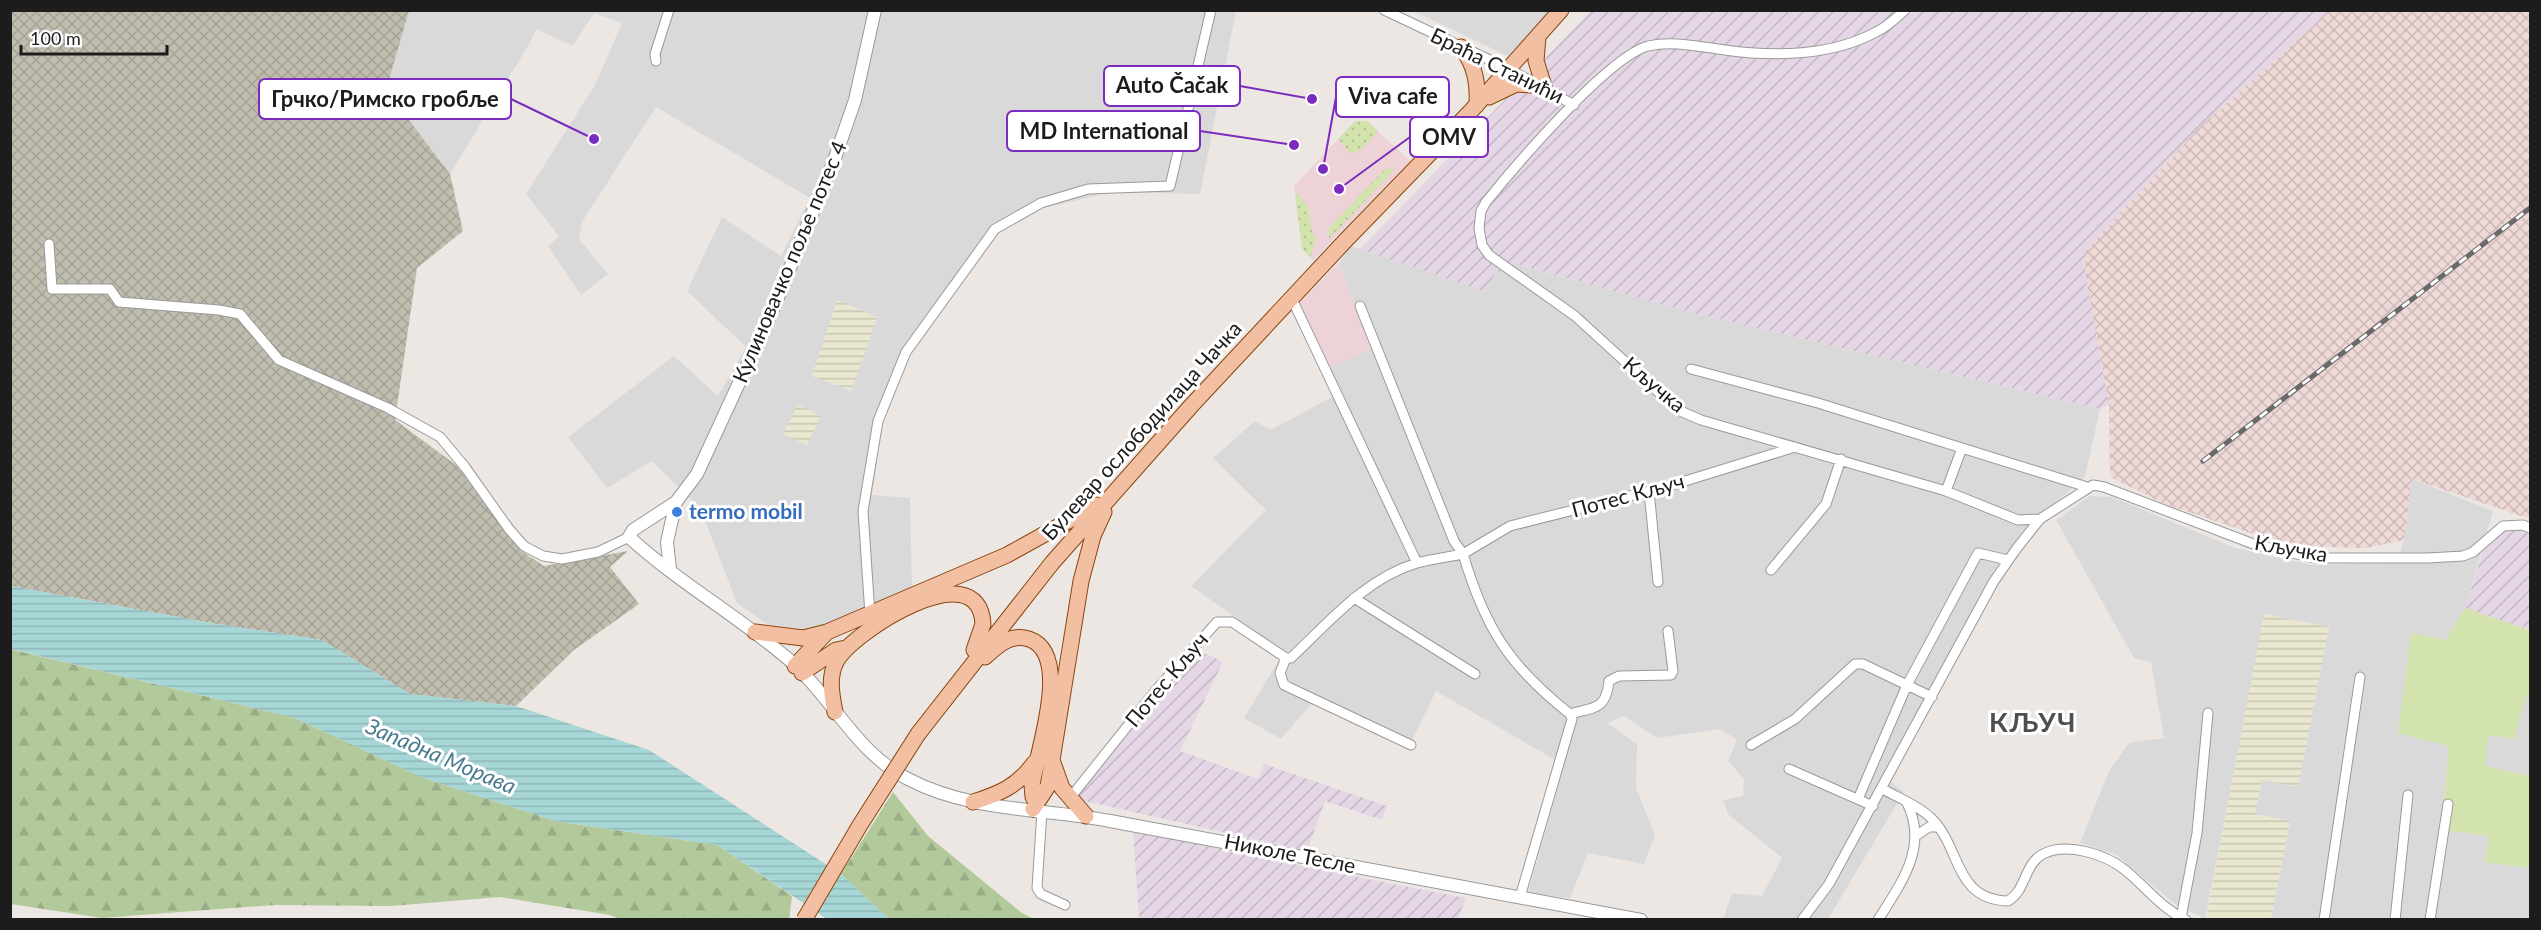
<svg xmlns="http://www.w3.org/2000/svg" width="2541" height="930" font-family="Lato,sans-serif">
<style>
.residential{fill:#dad9da}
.commercial{fill:#edd3d8}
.industrial{fill:url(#industrial-furrows)}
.military{fill:url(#military-cross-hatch)}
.construction{fill:url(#construction-cross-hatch)}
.farmland{fill:url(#farmland-rules)}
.grass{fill:url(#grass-dots)}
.forest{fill:url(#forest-firs)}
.garden{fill:#d3e3ad}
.water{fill:url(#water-rules)}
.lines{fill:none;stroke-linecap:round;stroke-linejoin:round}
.minor-casing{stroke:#999;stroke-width:11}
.tertiary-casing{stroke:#999;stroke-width:14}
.primary-casing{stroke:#88450d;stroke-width:17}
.minor{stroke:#fff;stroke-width:9}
.tertiary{stroke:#fff;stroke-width:12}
.primary{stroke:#f3bfa2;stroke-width:15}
.rail-casing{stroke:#6a6a6a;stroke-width:5}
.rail{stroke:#fff;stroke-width:3;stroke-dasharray:9;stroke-linecap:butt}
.primary-bridge-casing{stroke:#88450d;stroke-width:17;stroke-linecap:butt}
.primary-bridge{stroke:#f3bfa2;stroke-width:15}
.shop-dot{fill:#3f7fe0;stroke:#fff;stroke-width:2}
.labels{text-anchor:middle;stroke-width:6;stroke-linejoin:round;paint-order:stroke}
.street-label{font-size:21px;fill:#1c1c1c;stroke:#fff}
.shop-label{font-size:21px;font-weight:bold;fill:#366cbe;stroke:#fff;text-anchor:start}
.water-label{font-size:22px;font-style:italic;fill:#487a8d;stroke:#fff}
.district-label{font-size:27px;font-weight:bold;letter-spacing:1.5px;fill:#4f4f4f;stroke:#fff}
.leader{fill:none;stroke:#7b2cbf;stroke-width:2}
.callout-dot{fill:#7b2cbf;stroke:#fff;stroke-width:2}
.callout{fill:#fff;stroke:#7b2cbf;stroke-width:2}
.callout-label{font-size:22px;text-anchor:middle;font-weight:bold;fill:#1c1c1c}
</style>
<defs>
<pattern id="industrial-furrows" width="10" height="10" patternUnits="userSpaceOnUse" patternTransform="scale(1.5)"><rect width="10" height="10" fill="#e5d6e5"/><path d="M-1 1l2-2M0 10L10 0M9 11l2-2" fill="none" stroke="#c4b7c4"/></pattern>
<pattern id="military-cross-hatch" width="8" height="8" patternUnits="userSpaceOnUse" patternTransform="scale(1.5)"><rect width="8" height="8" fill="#eed9d7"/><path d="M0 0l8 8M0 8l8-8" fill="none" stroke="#ccbab8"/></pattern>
<pattern id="construction-cross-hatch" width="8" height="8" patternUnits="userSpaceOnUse" patternTransform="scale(1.5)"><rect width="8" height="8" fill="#c0bdaf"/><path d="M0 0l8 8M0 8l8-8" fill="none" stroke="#a4a296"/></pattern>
<pattern id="farmland-rules" width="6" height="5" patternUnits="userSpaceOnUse" patternTransform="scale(1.5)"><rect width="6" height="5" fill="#eae7d0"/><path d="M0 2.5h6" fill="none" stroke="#c8c6b2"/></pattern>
<pattern id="grass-dots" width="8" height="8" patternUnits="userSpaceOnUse" patternTransform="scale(1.5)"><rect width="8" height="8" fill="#d3e3ad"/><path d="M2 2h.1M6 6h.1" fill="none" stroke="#b5c294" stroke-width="1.8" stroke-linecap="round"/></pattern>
<pattern id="forest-firs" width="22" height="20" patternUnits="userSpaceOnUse" patternTransform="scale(1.5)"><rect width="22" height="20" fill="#b2c99b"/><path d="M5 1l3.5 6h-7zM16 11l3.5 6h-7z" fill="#98ac85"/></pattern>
<pattern id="water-rules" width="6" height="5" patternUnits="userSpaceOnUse" patternTransform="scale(1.5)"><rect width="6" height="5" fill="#a7d6d7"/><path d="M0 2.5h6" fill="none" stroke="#8fb7b8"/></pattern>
</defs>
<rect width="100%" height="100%" fill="#ede7e3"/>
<path class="residential" d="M409,11H1236L1200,194L1113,192L1043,208L997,234L910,354L882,419L872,495L910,498L912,588L811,630L767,624L737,603L700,508L652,461L607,488L568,437L674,356L718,396L746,347L687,291L722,217L781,256L810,198L656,107L582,222L579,239L608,274L581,295L548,246L559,236L526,194L595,85L622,23L594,13L573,46L536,29L531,41L450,174L386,90Z
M1413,11H1552L1508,56Z
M1351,246L1486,291L1495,273L1516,264L1694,313L2100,409L2085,477L2024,530L1991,574L1887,779L1904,792L1828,919H1723L1732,893L1762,896L1782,858L1728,814L1723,800L1743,796L1744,779L1728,761L1737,740L1720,729L1657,738L1624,716L1607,723L1637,744L1636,788L1655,835L1644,864L1588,853L1570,898L1528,893L1564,765L1436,691L1410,744L1311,704L1281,739L1244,718L1284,652L1191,586L1266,510L1213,458L1255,421L1271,430L1332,397L1322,369L1372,349L1339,263Z
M2412,479L2493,511L2465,608L2446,640L2411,633L2399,733L2449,746L2441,830L2489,836L2484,862L2530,868V919H2271L2290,821L2255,814L2262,780L2298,786L2329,627L2265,614L2205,919L2175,904L2115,854L2080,843L2109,771L2129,743L2164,738L2151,662L2134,658L2056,520L2090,496L2112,497L2235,548L2311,565L2397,563L2404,540Z
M2527,694L2530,695V776L2485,766L2488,735Z"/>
<path class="commercial" d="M1355,121H1367L1410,161L1313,260L1302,249L1294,186Z
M1339,263L1372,349L1326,369L1297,305Z"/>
<path class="industrial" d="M1591,11H2330L2200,127L2085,251L2086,278L2109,404L2100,409L1694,313L1516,264L1495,273L1486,292L1360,249Z
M2520,530L2530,534V630L2465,608L2484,547L2504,532Z
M1194,648L1223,662L1180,751L1258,779L1264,764L1387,806L1382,820L1325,801L1307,851L1071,798Z
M1133,831L1393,884L1466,898L1458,919H1139Z"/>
<path class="military" d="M2330,11H2530V519L2412,479L2404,540L2366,548L2289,546L2165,504L2110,477L2109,404L2086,278L2085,251L2200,127Z"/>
<path class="construction" d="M11,11H409L386,90L450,174L463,231L417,268L395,420L456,465L520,550L544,566L628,551L610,567L639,604L574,650L516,706L410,694L322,640L211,623L11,586Z"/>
<path class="farmland" d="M837,300L877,317L852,391L812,376Z
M798,404L821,416L807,445L783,434Z
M2264,614L2329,627L2298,787L2262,780L2255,814L2290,821L2271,919H2206Z"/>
<path class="grass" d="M1355,121H1367L1378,131L1361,150L1350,153L1338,139Z
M1392,168L1395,169L1329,239V228L1384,170Z
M1295,192C1320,215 1303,218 1316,239L1310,257L1302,249Z"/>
<path class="forest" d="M10,649L295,718L421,777L555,821L717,845L792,896L789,920L619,919L610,915L500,897L391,906L274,905L102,918L11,904Z
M893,792L928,836L1022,913L1034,919H889L841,874Z"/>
<path class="garden" d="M2465,608L2530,630V695L2527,694L2514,739L2488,735L2485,766L2530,776V868L2484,862L2489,836L2441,830L2449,746L2398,733L2411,633L2446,640Z"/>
<path class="water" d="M11,586L211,623L322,640L410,694L516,706L649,750L841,874L889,919H827L717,845L555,821L421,777L295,718L11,649Z"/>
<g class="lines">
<g class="minor-casing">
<path id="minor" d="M1384,10L1509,69L1574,105
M1905,10C1896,18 1887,27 1876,32C1832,56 1774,57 1725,50C1700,47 1673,40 1648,46C1608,57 1515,166 1486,202L1481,211L1479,228L1482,245L1489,255L1575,316L1678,410L1701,420L1946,491L2018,520L2040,519L2093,485L2104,487L2256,545L2314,558H2428L2463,556L2473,552L2503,526L2523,525L2530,528
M656,61L655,54L669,10
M49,244L52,289H110L119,302L219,310L240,314L279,360L388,408L440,437L465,467L509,529L524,546L543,556L562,559L598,552L629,537
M1291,297L1417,563
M1691,369L1818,403L2087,487
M1649,491L1658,582
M1946,491L1962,448
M1771,570L1826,504L1841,459
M1354,598L1475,674
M870,615L863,511L878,421L906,352L995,229L1041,203L1088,189L1170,186L1211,10
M1286,658L1280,673L1284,685L1411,745
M1570,714C1595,707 1606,710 1609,681L1619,676L1671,675L1673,671L1668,631
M1751,745L1795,719L1855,664H1863L1932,697
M1789,769L1873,806
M1883,789C1898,798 1918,805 1931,818C1962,848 1953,899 2008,901C2026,891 2024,864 2043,854C2067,842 2105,854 2125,870C2146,887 2161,908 2186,920
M1070,798L1157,689L1217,622H1232L1286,658H1291C1328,623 1366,578 1417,563C1432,559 1448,557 1463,554L1454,541L1360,306
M1858,799L1907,685L1978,553L2008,560
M1042,811L1037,888L1041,894L1065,905
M1917,835L1929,827H1938
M1520,897L1572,719L1570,714C1509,666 1485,628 1463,554L1510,526L1669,486L1795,447
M2181,918L2197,833L2208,713
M1802,920L1829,884L1994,581L2017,548L2040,519
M1878,920C1901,883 1929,847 1907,803
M2324,920L2360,677
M2395,920L2408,795
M2430,920L2448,804"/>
</g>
<g class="tertiary-casing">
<path id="tertiary" d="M676,502L633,530L629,537C680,584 742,618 794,664C834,701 857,753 908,779C971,812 1042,808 1110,821C1287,854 1464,887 1641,920
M670,569L667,542L676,502L697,474L774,307L836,155L855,100L875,10"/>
</g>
<g class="primary-casing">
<path id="primary" d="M1538,37L1536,61L1544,86
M1461,47C1475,65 1478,82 1477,105
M1489,97L1516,84L1544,86
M755,632L803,638L827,632L1007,555L1097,505
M985,657C998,645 1011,633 1029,639C1073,654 1037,752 1032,785L1033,797L1037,802
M795,666L825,634
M802,673L836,650L846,648
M835,712C832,696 828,678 836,662C850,633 979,550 983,624L974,650
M918,734L1052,563L1191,406L1345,241L1471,111L1561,10
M973,802C999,794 1018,786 1034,763
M1033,809L1048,786L1052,763
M1086,816L1062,788L1052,760L1081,581L1093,536L1104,512"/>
</g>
<use href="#minor" class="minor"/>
<use href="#tertiary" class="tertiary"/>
<use href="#primary" class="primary"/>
<g class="rail-casing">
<path id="rail" d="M2203,461L2530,208"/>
</g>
<use href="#rail" class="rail"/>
<g class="primary-bridge-casing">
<path id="primary-bridge" d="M804,920L860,825L918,734"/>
</g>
<use href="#primary-bridge" class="primary-bridge"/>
</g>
<circle class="shop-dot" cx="677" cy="512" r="6"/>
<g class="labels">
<g class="street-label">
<text transform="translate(1497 66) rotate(26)" y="7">Браћа Станићи</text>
<text transform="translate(790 262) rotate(-67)" y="7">Кулиновачко поље потес 4</text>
<text transform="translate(1654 385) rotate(40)" y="7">Кључка</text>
<text transform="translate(1142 431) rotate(-48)" y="7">Булевар ослободилаца Чачка</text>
<text transform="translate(1628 496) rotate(-15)" y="7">Потес Кључ</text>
<text transform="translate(2291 549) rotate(10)" y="7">Кључка</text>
<text transform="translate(1167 680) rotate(-50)" y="7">Потес Кључ</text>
<text transform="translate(1290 854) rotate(11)" y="7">Николе Тесле</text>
</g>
<g class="shop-label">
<text x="689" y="519">termo mobil</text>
</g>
<g class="water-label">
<text transform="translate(441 756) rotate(23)" y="8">Западна Морава</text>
</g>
<g class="district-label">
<text x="2033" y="732">КЉУЧ</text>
</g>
</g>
<path class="leader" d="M1312 99L1240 86M1323 169L1336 97M594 139L511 99M1294 145L1200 131M1339 189L1410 137"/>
<g class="callout-dot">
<circle cx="1312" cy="99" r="6"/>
<circle cx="1323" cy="169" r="6"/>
<circle cx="594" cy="139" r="6"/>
<circle cx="1294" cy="145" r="6"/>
<circle cx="1339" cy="189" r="6"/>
</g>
<g class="callout">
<rect x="1104" y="66" width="136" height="40" rx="6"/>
<rect x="1336" y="77" width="113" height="40" rx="6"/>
<rect x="259" y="79" width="252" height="40" rx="6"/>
<rect x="1007" y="111" width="193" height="40" rx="6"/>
<rect x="1410" y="117" width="78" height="40" rx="6"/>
</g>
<g class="callout-label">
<text x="1172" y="93">Auto Čačak</text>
<text x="1393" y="104">Viva cafe</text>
<text x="385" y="107">Грчко/Римско гробље</text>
<text x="1104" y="139">MD International</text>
<text x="1449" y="145">OMV</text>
</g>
<rect width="2541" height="930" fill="none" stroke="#1c1c1c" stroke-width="24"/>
<path d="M21 45v9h146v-9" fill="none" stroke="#1c1c1c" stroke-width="3"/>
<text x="30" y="45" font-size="18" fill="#1c1c1c" stroke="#ffffff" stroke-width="4.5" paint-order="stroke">100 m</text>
</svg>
